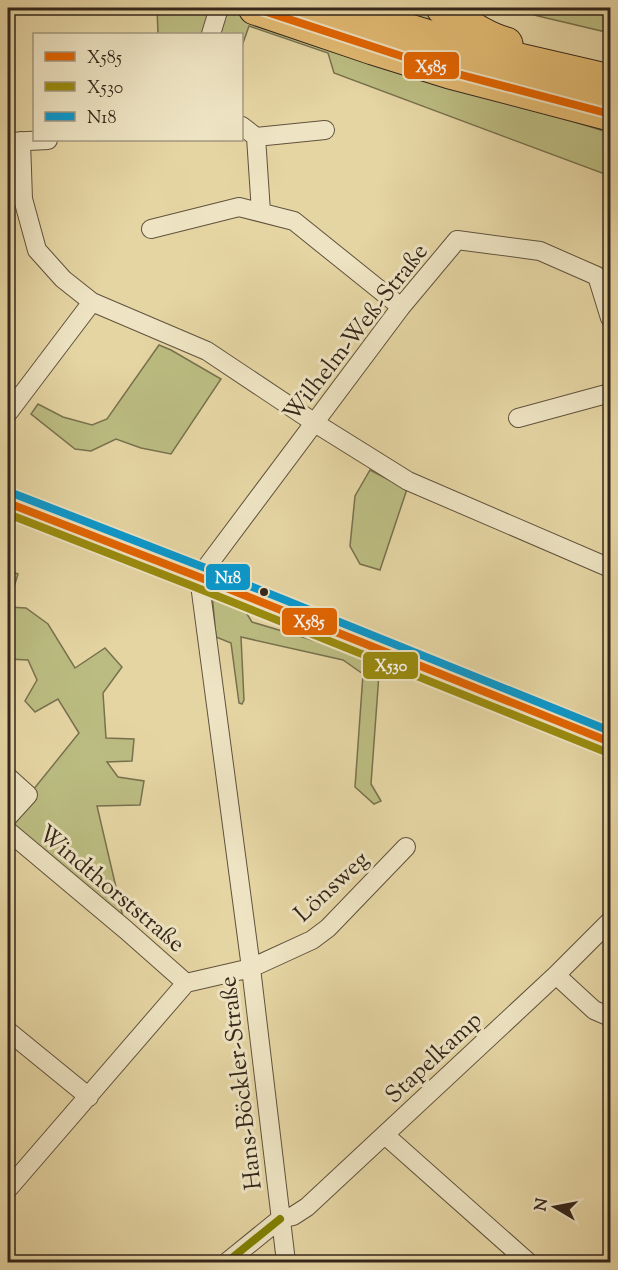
<svg xmlns="http://www.w3.org/2000/svg" width="618" height="1270" font-family="'Sorts Mill Goudy',serif">
<style>
.green{fill:#bbbc81;stroke:#78714e;stroke-width:1.5}
.lines{fill:none;stroke-linecap:round;stroke-linejoin:round}
.street-casing{stroke:#60523d;stroke-width:20}
.highway-casing{stroke:#34261b;stroke-width:35}
.street{stroke:#eee4c3;stroke-width:18}
.highway{stroke:#e2ba72;stroke-width:33}
.bus-1-casing{stroke:#eee4c3;stroke-width:12}
.bus-2-casing{stroke:#eee4c3;stroke-width:12}
.bus-3-casing{stroke:#eee4c3;stroke-width:12}
.bus-4-casing{stroke:#eee4c3;stroke-width:12}
.bus-1{stroke:#e36501;stroke-width:8}
.bus-2{stroke:#998b0e;stroke-width:8}
.bus-3{stroke:#0899cf;stroke-width:8}
.bus-4{stroke:#808000;stroke-width:8}
.bus-dot{fill:#34261b;stroke:#eee4c3;stroke-width:2}
.labels{text-anchor:middle;stroke-width:6;stroke-linejoin:round;paint-order:stroke}
.street-label{font-size:24px;fill:#34261b;stroke:#eee4c3}
.line-badge{stroke:#eee4c3;stroke-width:2}
.badge-label{font-size:16px;text-anchor:middle;font-weight:bold;fill:#fff}
</style>
<rect width="100%" height="100%" fill="#e5d5a3"/>
<filter id="stains"><feTurbulence type="fractalNoise" baseFrequency=".00333" numOctaves="4"/><feColorMatrix values="0 0 0 0 .2 0 0 0 0 .09 0 0 0 0 .02 0 0 0 .5 -.17"/></filter>
<radialGradient id="worn" r=".72"><stop offset=".6" stop-color="#630" stop-opacity="0"/><stop offset="1" stop-color="#630" stop-opacity=".3"/></radialGradient>
<path class="green" d="M157,8H222L269,25L610,133V176L334,73L328,53L249,26L242,46V34H158Z
M394,8H429L448,27Z
M513,8H610V33L538,16Z
M159,345L171,350L221,379L171,454L141,448L116,439L91,451L75,449L31,414L38,404L63,417L92,425L107,419Z
M370,470L407,489L380,570L360,564L350,546L355,496Z
M8,570L18,574L8,607L26,608L48,624L75,668L105,648L122,667L103,693L106,738L134,739L132,761L107,762L118,777L144,781L140,805L97,806L126,930L8,831V777L29,795L79,733L58,699L35,712L25,701L37,680L28,660L8,659Z
M212,593L242,606L252,622L380,660L371,784L381,801L374,804L355,787L363,674L343,660L241,637L244,700L242,704L239,703L231,643L216,637Z"/>
<g class="lines">
<g class="street-casing">
<path id="street" d="M211,34L219,8
M242,126L256,137L261,212
M256,137L325,130
M21,141L23,199L37,250L63,279L92,302L207,351L315,423L408,481L610,568
M8,142L48,140
M151,229L239,207L294,221L401,307
M8,413L92,302
M518,418L610,393
M8,503L199,577L610,742
M8,777L28,795L8,817
M8,831L126,930L186,983
M556,975L594,1010L610,1017
M8,1031L89,1097
M385,1135L528,1262
M8,1189L186,983L251,968L312,940L328,928L406,847
M227,1262L280,1219L293,1216L307,1207L556,975L610,921
M286,1262L251,968L199,577L401,307L457,240L540,251L597,276L610,318"/>
</g>
<g class="highway-casing">
<path id="highway" d="M255,8L373,48L450,72L610,114
M334,8L459,46L610,81
M443,8C461,22 483,38 506,44"/>
</g>
<use href="#street" class="street"/>
<use href="#highway" class="highway"/>
<g class="bus-1-casing">
<path id="bus-1" d="M255,8L450,72L610,114
M8,503L199,577L610,742"/>
</g>
<g class="bus-2-casing">
<path id="bus-2" d="M8,514L195,587L606,752"/>
</g>
<g class="bus-3-casing">
<path id="bus-3" d="M12,493L203,567L610,731"/>
</g>
<g class="bus-4-casing">
<path id="bus-4" d="M227,1262L280,1219"/>
</g>
<use href="#bus-1" class="bus-1"/>
<use href="#bus-2" class="bus-2"/>
<use href="#bus-3" class="bus-3"/>
<use href="#bus-4" class="bus-4"/>
</g>
<circle class="bus-dot" cx="264" cy="592" r="5"/>
<g class="labels">
<g class="street-label">
<text transform="translate(355 332) rotate(-52)" y="8">Wilhelm-Weß-Straße</text>
<text transform="translate(331 886) rotate(-43)" y="8">Lönsweg</text>
<text transform="translate(112 888) rotate(40)" y="8">Windthorststraße</text>
<text transform="translate(433 1057) rotate(-43)" y="8">Stapelkamp</text>
<text transform="translate(240 1083) rotate(-97)" y="8">Hans-Böckler-Straße</text>
</g>
</g>
<g class="line-badge">
<rect x="403" y="51" width="57" height="29" rx="6" fill="#e36501"/>
<rect x="205" y="563" width="46" height="28" rx="6" fill="#0899cf"/>
<rect x="281" y="607" width="57" height="29" rx="6" fill="#e36501"/>
<rect x="362" y="651" width="57" height="29" rx="6" fill="#998b0e"/>
</g>
<g class="badge-label">
<text x="431" y="72">X585</text>
<text x="228" y="583">N18</text>
<text x="309" y="627">X585</text>
<text x="391" y="671">X530</text>
</g>
<rect width="618" height="1270" fill="none" stroke="#e5d5a3" stroke-width="30"/>
<rect x="9" y="9" width="600" height="1252" fill="none" stroke="#34261b" stroke-width="3"/>
<rect x="15" y="15" width="588" height="1240" fill="none" stroke="#34261b" stroke-width="1.5"/>
<rect x="33" y="33" width="210" height="108" fill="#eee4c3" stroke="#a49880" stroke-width="1.5"/>
<rect x="45" y="52" width="30" height="9" fill="#e36501" stroke="#a49880" stroke-width="1.5"/>
<text x="87" y="63" font-size="18" fill="#34261b">X585</text>
<rect x="45" y="82" width="30" height="9" fill="#998b0e" stroke="#a49880" stroke-width="1.5"/>
<text x="87" y="93" font-size="18" fill="#34261b">X530</text>
<rect x="45" y="112" width="30" height="9" fill="#0899cf" stroke="#a49880" stroke-width="1.5"/>
<text x="87" y="123" font-size="18" fill="#34261b">N18</text>
<g transform="translate(555 1207) rotate(280)" stroke="#eee4c3" stroke-width="4.5" paint-order="stroke">
<path d="M0-4.5L10 22L0 15L-10 22Z" fill="#34261b"/>
<text y="-9" font-size="16" font-weight="bold" text-anchor="middle" fill="#34261b">N</text>
</g>
<rect width="100%" height="100%" filter="url(#stains)"/>
<rect width="100%" height="100%" fill="url(#worn)"/>
</svg>
